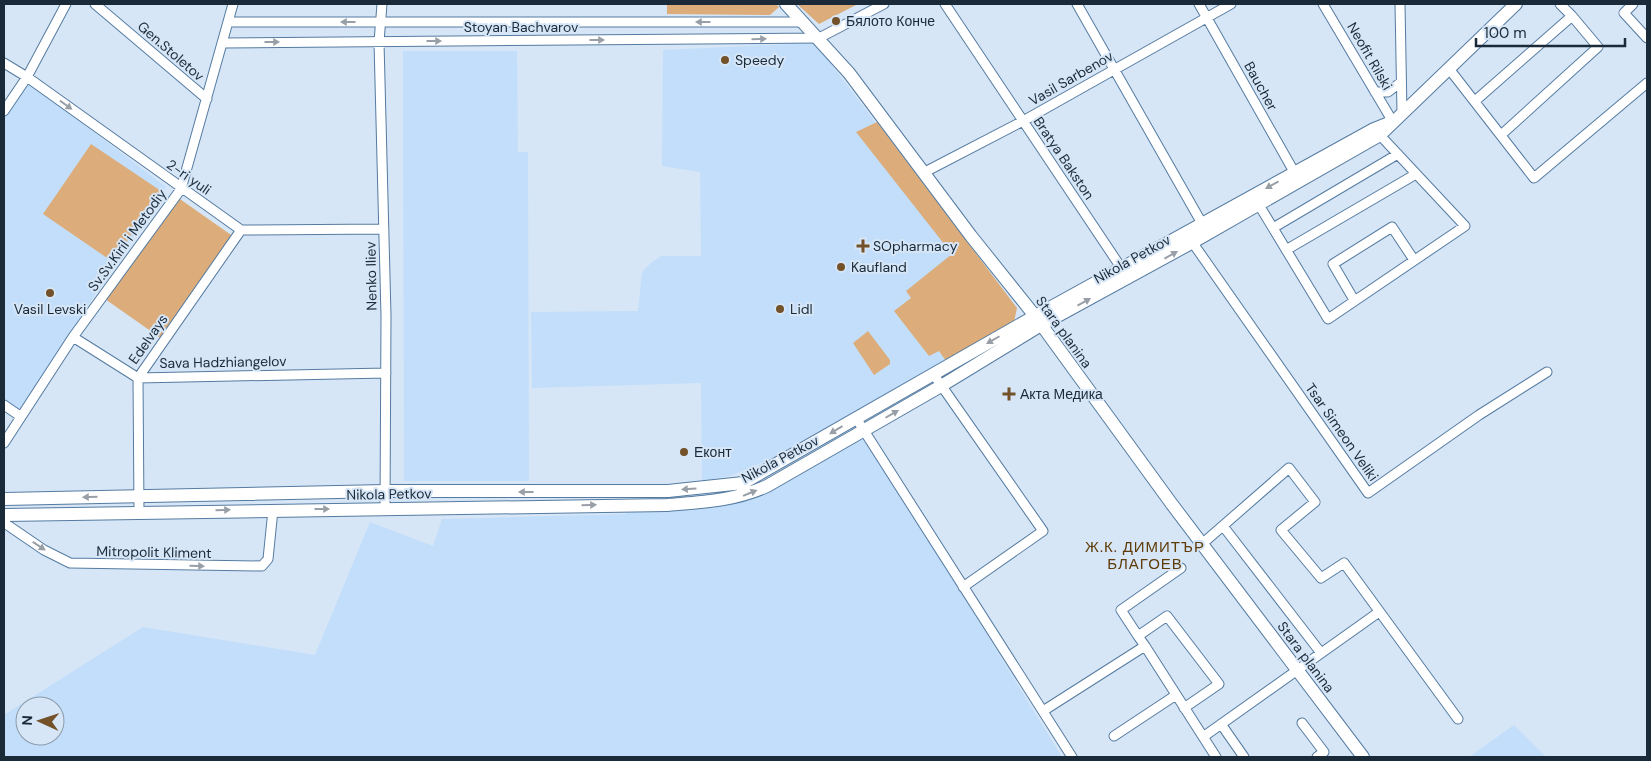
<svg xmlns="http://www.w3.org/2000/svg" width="1651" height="761" font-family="'DM Sans',sans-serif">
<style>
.built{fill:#c2defa;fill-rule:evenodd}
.green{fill:#dcad7a}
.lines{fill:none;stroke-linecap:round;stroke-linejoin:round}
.street-casing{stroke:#557ba0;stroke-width:11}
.secondary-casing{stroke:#557ba0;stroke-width:14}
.street{stroke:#fff;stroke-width:9}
.secondary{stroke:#fff;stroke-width:12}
.oneway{fill:#989fa6}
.poi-dot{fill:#735129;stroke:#d6e6f7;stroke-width:2}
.labels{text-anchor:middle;stroke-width:4;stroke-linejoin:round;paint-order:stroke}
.poi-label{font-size:14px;fill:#1a2a39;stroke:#d6e6f7;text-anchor:start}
.street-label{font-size:14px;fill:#1a2a39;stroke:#d6e6f7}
.neighbourhood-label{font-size:15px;letter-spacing:1px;fill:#5f3b07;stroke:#d6e6f7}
</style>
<rect width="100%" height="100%" fill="#d6e6f7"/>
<path class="built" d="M815,43L1017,308L946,361L766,461L730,476L702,481L701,383L532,388L531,312L638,311L642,272L651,263L661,256H701L700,172L662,166L663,50Z
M403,51H517L518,152H528L529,481H404Z
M28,82L166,187L19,410L4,399V118Z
M862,431L1062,757H4V715L143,627L315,655L370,522L433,546L442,519L626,514L627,505L746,496ZM25,706H55V736H25Z
M1514,725L1546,757H1469Z"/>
<path class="green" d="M667,4H776L779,7L770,15L667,14Z
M797,4H858L819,24Z
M877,122L1017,308L1014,322L946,361L939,351L929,356L894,311L911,298L906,291L952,254L856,132Z
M91,144L161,191L113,262L43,214Z
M177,197L234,237L162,339L105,299Z
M868,331L890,360V364L874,375L853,343Z"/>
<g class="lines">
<g class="street-casing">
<path id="street" d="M95,4L207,99
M382,4L379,42L386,316L385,509
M945,4L1124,272
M1077,4L1204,227
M1199,4L1297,177
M1323,4L1393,122
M1400,4L1402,113
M1633,4L1624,13L1647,38
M228,22H804
M223,43L819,38L884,4
M4,63L27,77L241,230L384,229
M1450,70L1534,178L1647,83
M1375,92H1388L1401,82
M1475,101L1572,16L1560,4
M4,111L27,77L66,4
M1501,135L1598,47L1572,16
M923,173L1023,121L1231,4
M1259,205L1328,319L1465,226L1377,132
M1273,228L1398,154
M1190,239L1368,493L1479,415L1547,372
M1286,250L1416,174
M1354,300L1333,264L1392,227L1414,260
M73,337L138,378L386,373
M934,375L1043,531L963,587
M4,405L20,416
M856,418L1072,757
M4,443L73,337L181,189L233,4
M139,512L138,378L241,230
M4,516L6,524L44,550L70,563L262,566L268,559L273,510
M1223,526L1321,653
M1202,544L1289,468L1315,502L1281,530L1321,578L1344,563L1458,719
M1138,636L1121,610L1181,568
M1145,646L1138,636L1167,616L1219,684L1184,708
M1043,711L1145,646L1216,757
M1302,723L1324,752L1317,757
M1221,724L1244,757
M1114,736L1176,695
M1203,737L1379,612"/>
</g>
<g class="secondary-casing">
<path id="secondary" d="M786,4L849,73L971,236L1035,316L1171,503L1363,757
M4,499L385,491H668L743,483L1035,316L1374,129L1389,123
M4,515L667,505C703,502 734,501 767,486L941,386L1041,325L1193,242L1380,135L1516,4"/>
</g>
<use href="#street" class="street"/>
<use href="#secondary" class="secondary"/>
</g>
<defs><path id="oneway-solid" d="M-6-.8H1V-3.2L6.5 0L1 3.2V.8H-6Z" transform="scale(1.25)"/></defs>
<g class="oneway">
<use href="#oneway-solid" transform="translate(348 22) rotate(-180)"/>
<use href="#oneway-solid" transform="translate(703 22) rotate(180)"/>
<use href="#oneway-solid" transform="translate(759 39) rotate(-1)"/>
<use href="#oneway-solid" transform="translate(597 40)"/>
<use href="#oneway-solid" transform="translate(434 41)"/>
<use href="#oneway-solid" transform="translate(272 42)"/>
<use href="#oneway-solid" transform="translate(66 105) rotate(36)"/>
<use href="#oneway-solid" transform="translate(1272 185) rotate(151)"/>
<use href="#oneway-solid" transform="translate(1171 255) rotate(-29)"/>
<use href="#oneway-solid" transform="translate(1084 302) rotate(-29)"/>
<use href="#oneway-solid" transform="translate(993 340) rotate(150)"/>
<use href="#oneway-solid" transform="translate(892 414) rotate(-30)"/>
<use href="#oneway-solid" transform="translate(836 430) rotate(149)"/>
<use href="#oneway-solid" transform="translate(689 489) rotate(176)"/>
<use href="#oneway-solid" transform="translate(526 492) rotate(-180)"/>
<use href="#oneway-solid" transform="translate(750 493) rotate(-22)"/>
<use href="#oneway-solid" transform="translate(90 497) rotate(179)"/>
<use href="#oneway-solid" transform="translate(589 505) rotate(-1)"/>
<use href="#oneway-solid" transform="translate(322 509)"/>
<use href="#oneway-solid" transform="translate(223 510) rotate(-1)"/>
<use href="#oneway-solid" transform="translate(39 546) rotate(33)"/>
<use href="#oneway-solid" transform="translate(197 566) rotate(1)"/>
</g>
<g class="poi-dot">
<circle cx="836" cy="21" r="5"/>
<circle cx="725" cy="60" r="5"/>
<path d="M860.5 238.5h5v5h5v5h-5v5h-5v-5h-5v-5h5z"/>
<circle cx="841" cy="267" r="5"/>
<circle cx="50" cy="293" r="5"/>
<circle cx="780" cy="309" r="5"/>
<path d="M1006.5 386.5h5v5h5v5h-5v5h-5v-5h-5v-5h5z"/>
<circle cx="684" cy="452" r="5"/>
</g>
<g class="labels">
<g class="poi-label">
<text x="846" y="26">Бялото Конче</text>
<text x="735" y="65">Speedy</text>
<text x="873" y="251">SOpharmacy</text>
<text x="851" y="272">Kaufland</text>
<text x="50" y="314" text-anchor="middle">Vasil Levski</text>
<text x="790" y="314">Lidl</text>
<text x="1020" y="399">Акта Медика</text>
<text x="694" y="457">Еконт</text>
</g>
<g class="street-label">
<text x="521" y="32">Stoyan Bachvarov</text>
<text transform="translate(171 51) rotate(41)" y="5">Gen.Stoletov</text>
<text transform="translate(1370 56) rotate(60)" y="5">Neofit Rilski</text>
<text transform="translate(1071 78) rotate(-30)" y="5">Vasil Sarbenov</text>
<text transform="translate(1261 86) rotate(61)" y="5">Baucher</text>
<text transform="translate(1064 158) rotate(56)" y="5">Bratya Bakston</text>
<text transform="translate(189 177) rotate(35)" y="5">2-ri yuli</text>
<text transform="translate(127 240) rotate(-54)" y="5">Sv.Sv.Kiril i Metodiy</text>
<text transform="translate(1132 259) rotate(-29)" y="5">Nikola Petkov</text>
<text transform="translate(371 276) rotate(-91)" y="5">Nenko Iliev</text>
<text transform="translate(1064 332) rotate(54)" y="5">Stara planina</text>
<text transform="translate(148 339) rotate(-55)" y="5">Edelvays</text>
<text transform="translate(223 362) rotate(-1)" y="5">Sava Hadzhiangelov</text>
<text transform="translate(1342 432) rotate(55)" y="5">Tsar Simeon Veliki</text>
<text transform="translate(780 459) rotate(-28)" y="5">Nikola Petkov</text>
<text transform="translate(389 494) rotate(-1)" y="5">Nikola Petkov</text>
<text transform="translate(154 552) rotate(1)" y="5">Mitropolit Kliment</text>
<text transform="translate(1306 657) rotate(53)" y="5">Stara planina</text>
</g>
<g class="neighbourhood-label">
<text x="1145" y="552">Ж.К. ДИМИТЪР<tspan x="1145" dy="17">БЛАГОЕВ</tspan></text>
</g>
</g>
<rect width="1651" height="761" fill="none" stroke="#1a2a39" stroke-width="10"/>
<g transform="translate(40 721) rotate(273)"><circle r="24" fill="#d6e6f7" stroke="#8b9bab"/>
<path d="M0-4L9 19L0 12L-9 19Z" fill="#735129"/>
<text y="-8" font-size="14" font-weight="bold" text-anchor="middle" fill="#1a2a39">N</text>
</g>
<path d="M1476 38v8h149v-8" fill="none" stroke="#1a2a39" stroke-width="2.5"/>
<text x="1484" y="38" font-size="15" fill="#1a2a39" stroke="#d6e6f7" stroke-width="4" paint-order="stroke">100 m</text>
</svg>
